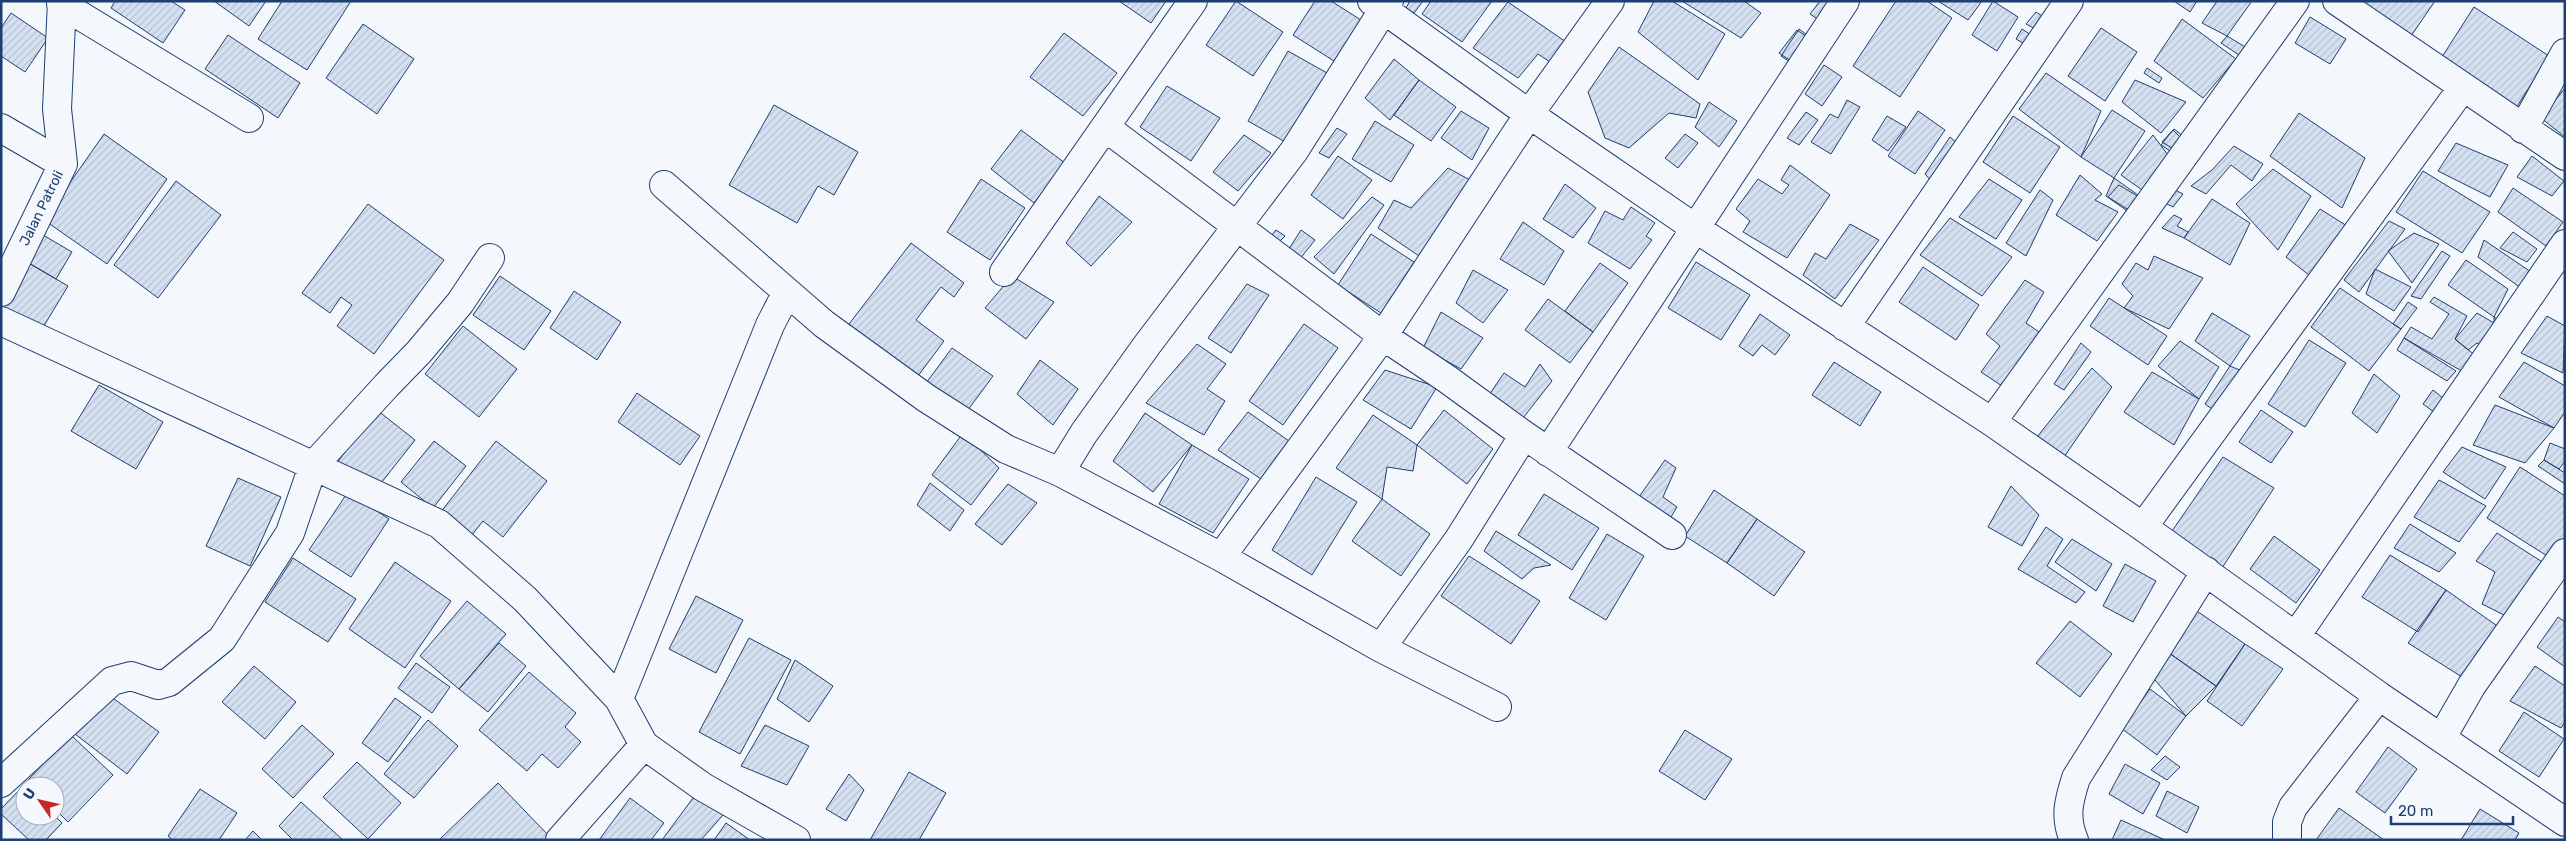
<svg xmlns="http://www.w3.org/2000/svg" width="2566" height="841" font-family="Rubik,sans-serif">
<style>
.building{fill:url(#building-hatch);stroke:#1d3f73}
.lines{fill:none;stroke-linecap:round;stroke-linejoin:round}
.minor-casing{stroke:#1d3f73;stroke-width:30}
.minor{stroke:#f4f7fb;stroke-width:28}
.labels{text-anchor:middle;stroke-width:4;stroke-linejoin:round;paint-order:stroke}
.street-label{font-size:14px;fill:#1d3f73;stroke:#f4f7fb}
</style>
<defs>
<pattern id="building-hatch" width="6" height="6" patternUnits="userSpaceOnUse" patternTransform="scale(1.25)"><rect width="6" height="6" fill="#d5e0f0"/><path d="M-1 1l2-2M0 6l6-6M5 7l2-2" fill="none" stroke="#b6c1d1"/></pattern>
</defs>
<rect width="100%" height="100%" fill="#f4f7fb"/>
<path class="building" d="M115,1H171L185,10L163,43L111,8Z
M214,1H266L249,26Z
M282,1H351L307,70L258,39Z
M1119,1H1166L1151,23Z
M1236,1L1283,32L1253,76L1206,45Z
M1315,1H1331L1361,20L1334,61L1293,35Z
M1410,1H1423L1414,13L1406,8Z
M1431,1H1492L1462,42L1422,14Z
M1654,1H1672L1725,34L1698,80L1638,32Z
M1682,1H1744L1761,13L1741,38Z
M1820,1H1843L1827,25L1810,14Z
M1896,1H1927L1952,18L1900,97L1853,66Z
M1938,1H1982L1968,20Z
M1993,1L2018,17L1997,51L1972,35Z
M2174,1H2197L2190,12Z
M2217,1H2252L2227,36L2202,23Z
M2362,1H2435L2411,36Z
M1508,2L1566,42L1550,62L1538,54L1518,78L1473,48Z
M2474,7L2549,56L2516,108L2440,60Z
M2036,12L2047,19L2043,33L2026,24Z
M11,13L48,38L25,72L1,56V28Z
M2310,17L2346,39L2330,64L2295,43Z
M2182,19L2236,59L2203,98L2154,61Z
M363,24L414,59L377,114L326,78Z
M2101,28L2137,52L2105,101L2068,76Z
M1799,29L1814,40L1796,66L1781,56Z
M2022,29L2034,37L2028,46L2016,39Z
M1797,30L1807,37L1791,61L1779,53Z
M1064,33L1117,73L1083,116L1030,77Z
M228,35L300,83L278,118L205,69Z
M2227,36L2247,48L2248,61L2221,43Z
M1619,47L1700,104L1696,118L1669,113L1629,148L1605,138L1588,92Z
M1288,51L1327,73L1287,143L1248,121Z
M1394,59L1419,80L1390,120L1365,98Z
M1824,65L1842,77L1822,106L1805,94Z
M2147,68L2162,78L2159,83L2144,73Z
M2046,73L2101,111L2081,157L2019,109Z
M1419,80L1456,107L1431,141L1394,115Z
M2135,80L2186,102L2161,133L2122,102Z
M1167,86L1220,118L1191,161L1140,127Z
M2565,88V137L2541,118Z
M1847,100L1860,107L1831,154L1811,142L1830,114L1838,118Z
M1709,102L1737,121L1719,147L1695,127Z
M774,105L858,152L834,195L818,186L797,223L729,185Z
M2112,110L2145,131L2114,178L2081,157Z
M1461,111L1489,128L1472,160L1441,138Z
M1918,111L1945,130L1915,174L1888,156Z
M1806,112L1818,120L1799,145L1787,138Z
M2299,113L2365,158L2342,208L2270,156Z
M1887,116L1906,127L1888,151L1872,140Z
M2013,116L2060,147L2030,193L1983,162Z
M1375,121L1414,145L1391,182L1352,159Z
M1337,128L1347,134L1329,158L1319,153Z
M2174,129L2187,139L2177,151L2162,142Z
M1021,130L1065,163L1034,203L991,169Z
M2173,130L2181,138L2170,151L2161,145Z
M104,134L167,179L107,264L44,220Z
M1685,134L1698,143L1678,168L1665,158Z
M1244,135L1271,153L1238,191L1213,172Z
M2153,135L2171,159L2152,197L2121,175Z
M1950,137L1959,145L1932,182L1925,174Z
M2456,143L2508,165L2490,197L2438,171Z
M2234,146L2263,164L2252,181L2231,165L2206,194L2191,186L2212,170Z
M1338,156L1372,180L1343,219L1311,195Z
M2532,156L2564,181L2552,196L2517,177Z
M1790,165L1830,195L1787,258L1743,232L1750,221L1736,209L1758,179L1782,194L1789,185L1781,180Z
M1448,168L1470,180L1419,256L1378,228L1394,200L1411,208Z
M2273,169L2311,196L2278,250L2236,204Z
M2423,171L2490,212L2462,253L2396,212Z
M2080,175L2102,194L2095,200L2118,212L2097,241L2056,215Z
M2114,178L2148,202L2125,217L2126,210L2106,196Z
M981,179L1025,208L990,260L947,232Z
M1989,179L2022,200L1996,239L1959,217Z
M176,181L221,215L158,298L114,265Z
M1565,184L1596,208L1573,238L1543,219Z
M2119,185L2139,197L2129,210L2108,197Z
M2513,188L2563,222L2546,246L2498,212Z
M2040,190L2053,200L2026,256L2006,243Z
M2175,190L2183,194L2173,207L2165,203Z
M1099,196L1132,222L1091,266L1066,243Z
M1372,197L1384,205L1334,274L1314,257Z
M2212,199L2250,223L2230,265L2184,238Z
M368,204L444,260L374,354L337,326L352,305L341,297L330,313L302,293Z
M1631,207L1655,223L1646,236L1652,240L1630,269L1588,243L1605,211L1623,220Z
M2320,209L2347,226L2314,279L2286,257Z
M2174,215L2182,219L2177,226L2188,232L2184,238L2162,228Z
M1950,218L2012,257L1982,296L1920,255Z
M2389,221L2405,229L2359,292L2344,280Z
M1523,222L1564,251L1544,285L1500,259Z
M1850,224L1879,240L1835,299L1803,275L1815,253L1826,259Z
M1276,230L1285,236L1273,248L1265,243Z
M1301,230L1315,240L1299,260L1287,252Z
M2513,232L2537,249L2527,262L2500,248Z
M2414,233L2439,244L2412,283L2388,251Z
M1371,234L1414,262L1381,313L1338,285Z
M43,235L72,252L56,279L27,262Z
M2484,240L2534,274L2525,291L2478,257Z
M911,243L964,283L954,297L941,287L916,320L944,341L912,384L843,332Z
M2442,251L2450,256L2421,299L2411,296Z
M2154,256L2203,278L2169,329L2124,308L2133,296L2122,284L2136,263L2148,270Z
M2466,260L2508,289L2494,317L2448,285Z
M27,262L68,286L39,334L1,312V305Z
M1696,262L1750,295L1721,340L1668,308Z
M1600,263L1628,283L1593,332L1565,311Z
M1923,267L1979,305L1956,340L1899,302Z
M2375,269L2411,287L2394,311L2366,294Z
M1473,270L1508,290L1483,323L1456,303Z
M500,276L551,311L524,350L473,315Z
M1012,276L1054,302L1026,339L985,308Z
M2025,280L2044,292L2026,323L2042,334L2005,388L1981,372L2000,346L1986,334Z
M1247,284L1269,295L1231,353L1208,338Z
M2340,288L2401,329L2369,371L2311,327Z
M574,291L621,322L597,360L550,328Z
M2434,297L2467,316L2455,339L2476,356L2467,374L2404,338L2411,327L2432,339L2449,314L2430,302Z
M2109,298L2167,336L2148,365L2090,326Z
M1548,299L1593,332L1570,363L1525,330Z
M2408,302L2417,308L2401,329L2393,324Z
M1441,312L1483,338L1461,369L1423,348Z
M2212,313L2250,336L2230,366L2195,341Z
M2477,313L2494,323V317L2504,323L2484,348L2477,343L2468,350L2455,339Z
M1760,314L1790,335L1775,355L1762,345L1753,356L1739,346Z
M2547,316L2565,326L2563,373L2521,353Z
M1304,324L1338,348L1283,425L1249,401Z
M463,326L517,369L479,417L425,374Z
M2404,338L2456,371L2447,381L2397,350Z
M2309,340L2346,363L2305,427L2268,404Z
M2180,341L2219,367L2199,399L2158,366Z
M2081,343L2091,352L2064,390L2054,384Z
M1197,344L1226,364L1207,389L1225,401L1204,435L1146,403Z
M952,348L993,376L965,414L924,386Z
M1040,360L1078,389L1053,425L1017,394Z
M1834,362L1881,392L1860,426L1812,395Z
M2524,362L2565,386V412L2554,428L2499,397Z
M1540,364L1552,381L1523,418L1489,395L1504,373L1525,387Z
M2230,366L2247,373L2215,411L2205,404Z
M2092,368L2112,387L2062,460L2037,437Z
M1385,370L1437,387L1411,429L1363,400Z
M2152,372L2199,399L2174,445L2124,412Z
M2374,374L2400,396L2377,433L2352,413Z
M99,385L163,422L136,469L71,431Z
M2433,390L2449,403L2438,415L2423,404Z
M637,393L700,436L680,465L618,422Z
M2495,405L2554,428L2525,463L2473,445Z
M377,410L415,440L374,492L336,464Z
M1444,410L1493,449L1467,484L1417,445Z
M2261,410L2293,432L2271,463L2239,442Z
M1248,412L1289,441L1261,479L1218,450Z
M1145,413L1192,445L1153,492L1113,461Z
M1373,415L1417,445L1413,471L1387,467L1382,499L1336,468Z
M963,433L999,468L971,505L932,475Z
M434,441L466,466L433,508L401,482Z
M496,441L547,481L503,537L483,521L467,541L437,517Z
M2550,443L2565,449V461L2559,469L2544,460Z
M1192,445L1249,479L1213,533L1159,504Z
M2462,447L2506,467L2485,499L2443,472Z
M2223,457L2274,488L2222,568L2170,534Z
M1665,460L1676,468L1663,497L1677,507L1666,525L1634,504Z
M2544,460L2565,473V484L2538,466Z
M2520,467L2565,496V539L2552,559L2487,518Z
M1316,477L1357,502L1312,575L1272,550Z
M238,478L281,497L250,566L206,546Z
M2439,480L2486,506L2459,542L2414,517Z
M930,483L964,510L950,531L917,505Z
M1008,484L1037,503L1002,545L975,524Z
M2011,486L2039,515L2022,546L1988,527Z
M1714,490L1757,519L1727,563L1685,536Z
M348,492L389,519L351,577L309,550Z
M1544,494L1599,528L1572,570L1518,535Z
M1382,499L1430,534L1401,576L1352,541Z
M1757,519L1805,552L1774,596L1727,563Z
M2410,524L2456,553L2439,572L2394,548Z
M2046,527L2063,539L2047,566L2085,592L2076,603L2018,569Z
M1496,531L1551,565L1534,568L1522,579L1484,551Z
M2497,533L2544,563L2508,617L2482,604L2495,572L2476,561Z
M1607,534L1644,556L1606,620L1569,598Z
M2274,536L2320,570L2296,603L2250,569Z
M2072,539L2112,564L2096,591L2055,562Z
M2390,555L2446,590L2418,632L2362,597Z
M1469,556L1540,601L1511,644L1441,596Z
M293,558L356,599L328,642L265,602Z
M395,562L451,601L405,668L349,629Z
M2125,564L2156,581L2133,622L2103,606Z
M2446,590L2503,630L2470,682L2408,643Z
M696,596L743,620L716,673L669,649Z
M467,601L506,634L459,689L420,656Z
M2191,607L2245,644L2216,686L2162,648Z
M2558,617L2565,622V667L2537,647Z
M2070,621L2112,654L2080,697L2036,663Z
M749,638L791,660L740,754L699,732Z
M499,643L526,666L488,712L459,689Z
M2245,644L2283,669L2242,726L2207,701Z
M2162,648L2216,686L2186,716L2148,672Z
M795,660L833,686L809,722L777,699Z
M416,663L450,687L432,713L398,688Z
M254,666L296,702L265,739L222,702Z
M2535,666L2565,686V722L2561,728L2510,701Z
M529,672L576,713L565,727L581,742L558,768L542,754L527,771L479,730Z
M2150,689L2186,716L2157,755L2121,728Z
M106,693L159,732L127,774L75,734Z
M395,698L421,717L388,762L362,743Z
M2524,712L2564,739L2539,777L2499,751Z
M428,720L458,746L414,798L384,774Z
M302,725L334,754L293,798L262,769Z
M765,725L809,746L787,785L741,766Z
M1685,730L1732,759L1705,800L1659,771Z
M71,735L113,775L68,822L55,809V786H30L26,782Z
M2388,747L2417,769L2385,813L2356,792Z
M2165,756L2180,767L2167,780L2151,770Z
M357,762L401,803L368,839L323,797Z
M2125,764L2160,783L2143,814L2109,794Z
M909,772L946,793L919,840H870Z
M849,774L864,790L846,821L826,809Z
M498,783L550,837L546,840H439Z
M23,786L25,816H55L62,823L46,840H29L1,814V809Z
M200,789L237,813L219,840H173L168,836Z
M2167,791L2199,807L2187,833L2156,816Z
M696,794L723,815L701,840H662Z
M630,798L664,823L651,840H599Z
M301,802L343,840H293L279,826Z
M2339,808L2384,840H2316Z
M2480,809L2519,833L2515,840H2461Z
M2121,820L2165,840H2112Z
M726,823L750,840H714Z
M253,831L262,840H245Z"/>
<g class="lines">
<g class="minor-casing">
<path id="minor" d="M1372,1L1529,114L1695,228L1992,422L2143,527L2379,696L2565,822
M1389,1L1294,151L1147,345L1084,433L1060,472L1221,557L1381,648L1459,539L1524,435
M2337,1L2565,156
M61,4L249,118
M1105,127L1383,336L1447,379L1524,435L1672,535
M1,128L63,164
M2523,129L2565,53
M664,185L824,324L926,398L1006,449L1060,472
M1004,272L1193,1
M1,292L63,164L57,109L62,1
M1,321L439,524L525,599L619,699L644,745L703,787L796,840
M1845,327L2069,1
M1992,422L2295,1
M1548,452L1845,1
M2143,527L2463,87
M1221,557L1383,336L1529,114L1610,1
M2296,636L2565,244
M1381,648L1497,707
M619,699L770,325L787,292
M2442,737L2472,685L2565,553
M1,783L112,681L131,676L158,685L169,682L222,639L290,533L313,466L386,386L419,352L460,303L490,258
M560,840L644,745
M2074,840C2064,817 2069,800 2076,778L2206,571
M2287,840V822L2293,807L2379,696"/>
</g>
<use href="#minor" class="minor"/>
</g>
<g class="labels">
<g class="street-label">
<text transform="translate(41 208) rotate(-64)" y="5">Jalan Patroli</text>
</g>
</g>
<rect width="2566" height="841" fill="none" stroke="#1d3f73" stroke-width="5"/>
<g transform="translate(40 801) rotate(304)"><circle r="24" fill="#f4f7fb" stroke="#9eadc5"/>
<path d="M0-4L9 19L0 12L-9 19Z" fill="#c62828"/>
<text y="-8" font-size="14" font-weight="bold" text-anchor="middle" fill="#1d3f73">U</text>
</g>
<path d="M2391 816v8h122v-8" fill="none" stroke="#1d3f73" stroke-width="2.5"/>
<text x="2398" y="816" font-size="15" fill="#1d3f73" stroke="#f4f7fb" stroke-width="4" paint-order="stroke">20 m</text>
</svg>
